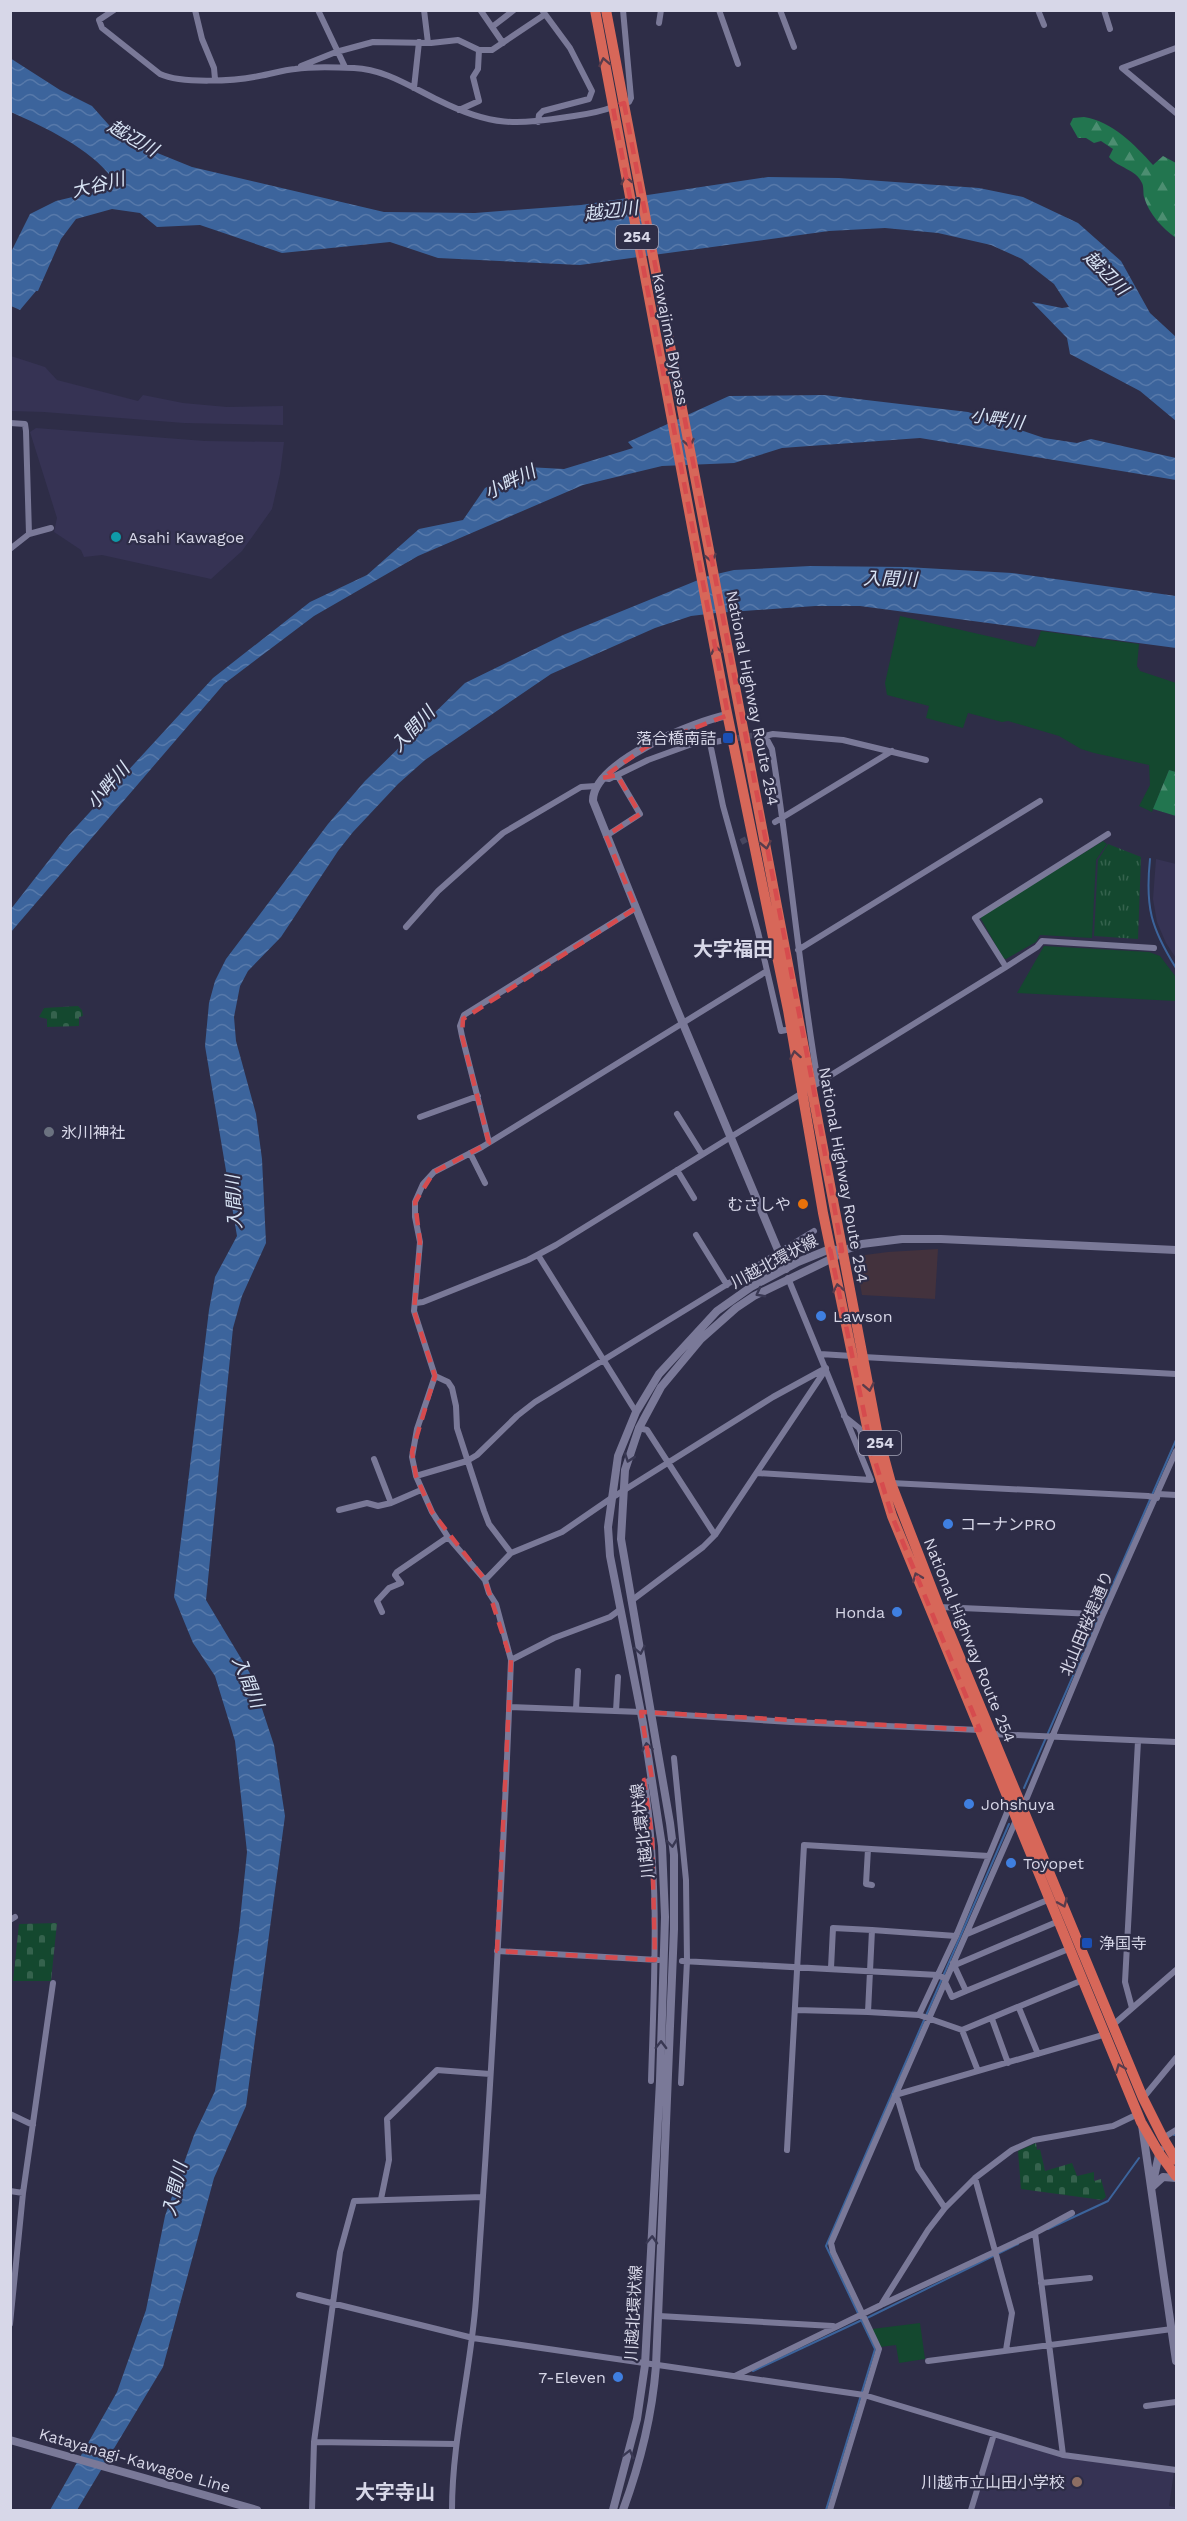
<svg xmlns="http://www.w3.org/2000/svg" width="1187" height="2521" font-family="'Work Sans','Noto Sans JP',sans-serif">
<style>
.commercial{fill:#43323d}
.built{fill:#363354}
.green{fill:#14482f}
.forest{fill:url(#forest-firs)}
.cemetery{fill:url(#cemetery-stones)}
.park{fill:url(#park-tufts)}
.water{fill:url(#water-waves)}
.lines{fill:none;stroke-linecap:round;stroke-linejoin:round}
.stream{stroke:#3c649c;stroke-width:2}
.street-tunnel{stroke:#47465f;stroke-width:6;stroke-dasharray:6 3;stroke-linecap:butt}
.street{stroke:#7a7998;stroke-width:6}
.secondary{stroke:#7a7998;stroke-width:8}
.highway{stroke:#d76759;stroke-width:10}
.oneway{stroke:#583c4c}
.oneway2{stroke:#393853}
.marked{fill:none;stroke:#d64b4e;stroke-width:4.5;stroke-dasharray:12 8;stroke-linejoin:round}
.culture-dot{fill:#0f9aa8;stroke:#2e2d47;stroke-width:2}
.transit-dot{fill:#1a4fb4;stroke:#2e2d47;stroke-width:2}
.worship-dot{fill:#6b7280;stroke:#2e2d47;stroke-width:2}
.food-dot{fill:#e8710a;stroke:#2e2d47;stroke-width:2}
.shop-dot{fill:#3f7fe0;stroke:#2e2d47;stroke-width:2}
.education-dot{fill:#8d6e63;stroke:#2e2d47;stroke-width:2}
.labels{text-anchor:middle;stroke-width:4.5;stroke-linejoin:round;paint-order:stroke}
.shield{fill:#2e2d47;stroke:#a4a4b8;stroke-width:1.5}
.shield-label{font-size:15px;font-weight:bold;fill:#d7d7e8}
.street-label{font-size:16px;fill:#d7d7e8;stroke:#2e2d47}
.poi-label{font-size:16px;fill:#d7d7e8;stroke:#2e2d47;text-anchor:start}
.water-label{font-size:18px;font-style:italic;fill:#d9e5f6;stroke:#2e2d47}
.quarter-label{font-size:20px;font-weight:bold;fill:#d7d7e8;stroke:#2e2d47}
</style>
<defs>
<pattern id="forest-firs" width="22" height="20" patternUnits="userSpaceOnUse" patternTransform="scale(1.5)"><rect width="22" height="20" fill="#22754f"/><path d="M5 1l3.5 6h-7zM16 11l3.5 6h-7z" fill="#4c8e71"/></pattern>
<pattern id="cemetery-stones" width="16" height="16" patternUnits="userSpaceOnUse" patternTransform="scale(1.5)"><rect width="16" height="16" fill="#14482f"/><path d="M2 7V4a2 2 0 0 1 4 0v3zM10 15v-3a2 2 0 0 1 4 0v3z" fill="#35624d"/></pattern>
<pattern id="park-tufts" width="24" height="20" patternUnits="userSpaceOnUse" patternTransform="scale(1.5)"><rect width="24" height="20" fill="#14482f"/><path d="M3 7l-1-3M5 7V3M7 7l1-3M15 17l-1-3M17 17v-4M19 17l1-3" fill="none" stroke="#35624d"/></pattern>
<pattern id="water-waves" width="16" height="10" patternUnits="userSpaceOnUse" patternTransform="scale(1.5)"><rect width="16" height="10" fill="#3c649c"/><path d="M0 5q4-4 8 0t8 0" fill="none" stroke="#5779aa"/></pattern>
</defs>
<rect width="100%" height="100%" fill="#2e2d47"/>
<path class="commercial" d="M938,1249L935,1299L862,1295L858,1272L865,1255L888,1252Z"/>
<path class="built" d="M11,356L45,367L57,380L138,401L143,395L183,403L227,407L283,406V425L184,423L44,412L11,411Z
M36,428L205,441L284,442L280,474L272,509L242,551L211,579L102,555L84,557L81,550L54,532L57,518L30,432Z
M1156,859L1176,864V958L1166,943L1157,922L1153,899Z
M998,2438L1066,2458L1174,2472L1169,2506L1176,2507V2510H974L995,2439Z"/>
<path class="green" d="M900,616L1035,647L1041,631L1139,644L1137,666L1140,671L1176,683V772L1169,770L1152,812L1139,806L1150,785L1149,765L1094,753L1081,749L1059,736L1008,721L1002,722L968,713L963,728L926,718L929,706L887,695L885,683Z
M1103,841L1107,844L1096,860L1092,938L1040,935L1036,942L1006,959L1003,958L980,917Z
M1044,946L1149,952L1160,956L1176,977V1001L1017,993Z
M920,2323L925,2359L899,2363L896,2345L880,2347L872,2329Z"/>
<path class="forest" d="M1084,117C1112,121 1135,145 1153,165L1163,156L1176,163V238C1162,228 1149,214 1144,197C1143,193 1144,187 1142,183C1136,169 1118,168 1109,157L1113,149L1101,141L1094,143L1086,138H1078L1070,124L1073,118Z
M1169,770L1176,772V816L1153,809Z"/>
<path class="cemetery" d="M78,1006L82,1010L83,1016L79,1017V1026L47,1027V1019L39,1017L44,1008Z
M57,1923L51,1981H13L19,1924Z
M1036,2143L1037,2150L1040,2149L1045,2171L1072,2163L1077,2176L1094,2172V2181L1101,2179L1106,2197L1102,2200L1021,2189L1018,2151Z"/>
<path class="park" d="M1108,844L1141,857L1138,939L1094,936L1098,860Z"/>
<path class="water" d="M10,58L60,90L92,106L116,133L150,150L192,167L384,212L475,213L581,205L768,177L839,178L979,188L1023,197L1078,223L1121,261L1150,313L1176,337V421L1140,391L1070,354L1067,338L1032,302L1062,308L1069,307L1054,284L1022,259L991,245L938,233L885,228L829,231L580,265L438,258L390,242L282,253L200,225L157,227L140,213L112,209L76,219L61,239L38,291H36L20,310L11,306V252L30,214L56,201L110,188L112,178C90,148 44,127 11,112Z
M824,395L968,412L1044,438L1077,443L1091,439L1176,458V480L920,438L782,448L734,463L662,466L583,485L418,556L314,616L224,684L11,932V909L67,837L213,678L310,602L367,575L419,529L463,520L485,488L527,467L564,469L633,448L628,442L729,396Z
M810,566L906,567L1012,573L1176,596V648L860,606H815L716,613L691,616L655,628L551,674L425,760L398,784L353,832L338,851L281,937L248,971L240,986L234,1017L236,1041L256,1114L262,1159L266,1243L242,1296L233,1328L206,1600L251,1675L274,1745L285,1816L246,2106L214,2178L163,2367L77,2510H50L117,2392L146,2310L165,2216L194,2135L215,2091L239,1930L247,1852L235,1741L215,1676L193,1643L174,1597L209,1310L215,1277L237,1236L205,1046L209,1003L215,981L226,959L328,824L365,781L465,683L563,635L708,576L734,570Z"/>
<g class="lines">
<path class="stream" d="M1150,859C1145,907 1151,928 1176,968
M1024,1788L1176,1440
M1174,2135L1176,2134
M1048,2229L1108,2201L1139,2158
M867,2318L1018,2244
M753,2371L862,2320
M826,2510L875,2349L826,2246L1009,1824"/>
<path class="street-tunnel" d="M720,741L756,735
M741,842L754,835"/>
<path class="street" d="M114,10L99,20L102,28L160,74C182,84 235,81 259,76C271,74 283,70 295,69C313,66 335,67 354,68C384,69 411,87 438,100C492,127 515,125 574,116C588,114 600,112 613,107
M195,10L202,39L214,68L215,79
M318,10L345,67
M424,10L428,43
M623,10L631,98L629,102L623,104
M719,10L738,64
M780,10L794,47
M1038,10L1044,25
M1104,10L1110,29
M481,11L503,43
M659,23L661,10
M492,27L514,10
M1176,48L1122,68L1176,113
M301,66L336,52L373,42L431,43L458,40L479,50H492L544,15
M414,88L419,42
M459,110L479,101L473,77L478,69L479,50
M538,122L539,115L543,111L589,99L592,91L570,48L542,10
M10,423L25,424L26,431L29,534
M10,549L29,534L51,528
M756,735L765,736L772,749C790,860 799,972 818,1082
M765,736L773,734L843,740L926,760
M710,743L723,806L758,932L781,1031L791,1029
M602,778L609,779L648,760L703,740L710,743L720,741
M775,822L892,751
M606,836L640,814L617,775
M406,927L438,891L503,833L581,787L596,786
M798,950L1040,801
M1006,967L975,918L1108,834
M677,1114L702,1154
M420,1117L478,1096
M489,1142L462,1036L460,1026L464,1015L636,908
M470,1153L485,1183
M677,1170L694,1198
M696,1235L727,1285
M538,1255L636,1412
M416,1303L423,1302L528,1260L556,1245L1006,967L1037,947L1042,941L1154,948
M820,1354L852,1356
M863,1357L1176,1374
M435,1376L448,1382L452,1388L456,1406L457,1428L484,1511L489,1524L511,1553
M844,1416L859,1428L868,1448
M639,1428L647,1430L715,1535
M374,1459L391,1503L421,1490
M757,1473L871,1480L788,1278
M416,1476L467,1461L477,1455L517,1416L535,1402L814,1231
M891,1483L1148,1496L1157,1498
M1158,1494L1176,1495
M339,1510L367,1503L378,1506L391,1503
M485,1580L511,1553L562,1532L610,1499L773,1397L826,1368
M631,1601L703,1547L715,1535L826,1369
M939,1607L1094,1614L1102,1617
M382,1612L377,1601L389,1588L401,1583L395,1575L397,1572L448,1537
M511,1660L554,1638L610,1617L621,1609
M510,1707L641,1712
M576,1709L578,1671
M616,1711L618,1677
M651,1713L791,1722L980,1730
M992,1734L1176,1742
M674,1758L686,1880L687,1961L681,2083
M1023,1807L1102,1617L1176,1451
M868,1849L866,1884L872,1885
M10,1920L15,1917
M967,1934L1050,1899
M956,1936L872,1930L868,2012L919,2015L962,2030L1083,1980
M497,1951L658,1960
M682,1961L938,1975L946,1979
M953,1963L966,1991L1071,1948
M955,1965L1059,1921
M831,1968L833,1928L872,1930
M945,1982L952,1997L966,1991
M1019,2008L1038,2054
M1132,2008L1125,1982L1138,1741
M796,2010L868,2012
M919,2015L956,1936L1011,1803
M992,2019L1008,2063
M1114,2024L1176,1970
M962,2030L978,2071
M651,2081C654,1981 660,1882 645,1783L652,1779
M895,2095L1106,2034
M1143,2098L1176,2058
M10,2114L33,2125
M1163,2138L1176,2130
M787,2150L804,1845L989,1856
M975,2178L1012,2313L1006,2350
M10,2191L23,2193
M381,2199L389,2160L387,2119L437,2070L490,2074
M945,2208L918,2168L898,2100L895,2096L1017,1818
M1035,2233L1063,2455
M1041,2283L1090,2278
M299,2295L473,2338L864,2395L1063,2455L1176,2470
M883,2304L1035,2233L1072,2213
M659,2316L833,2326
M10,2324L23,2193L53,1983
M928,2361L1172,2329
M735,2376L881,2305L928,2230L945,2208L975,2178L1012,2150L1034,2140L1113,2126L1138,2114
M1146,2406L1176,2402
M314,2442L456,2444
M312,2510L314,2442L340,2252L354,2201L483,2197
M452,2510C452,2439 471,2370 476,2299C491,2086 503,1873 511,1660L496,1604L489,1593L485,1580L448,1537L432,1512L416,1476L412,1457L417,1429L435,1376L414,1311L420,1242L415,1217V1202L423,1184L434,1172L482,1147L767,971
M830,2510L879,2349L833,2252L831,2243L895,2096
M971,2510L994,2434"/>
<path class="secondary" d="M728,715C695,721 592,762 593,801L673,1000L786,1269
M1142,2125L1176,2361
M1153,2182L1160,2150
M1152,2187L1163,2177L1176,2178
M10,2440L257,2510
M613,2510L637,2419L645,2365L660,2081L665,1917L662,1846L643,1723L610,1556L608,1527L618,1456L636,1412L659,1374L717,1311L751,1287L798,1262L830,1249L842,1251L862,1244L902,1239H941L1176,1250
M623,2510C640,2464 652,2416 656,2366L674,1929V1855L670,1823L621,1539L625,1470L639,1428L661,1387L701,1339L736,1308L754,1296L835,1257"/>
<path class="highway" d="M595,10L726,708L788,1010L823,1213L872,1451L892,1516L1141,2122L1159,2153L1176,2176
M606,10L877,1431L891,1483L939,1607L1143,2098L1163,2138L1176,2160"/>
</g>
<defs><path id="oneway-chevron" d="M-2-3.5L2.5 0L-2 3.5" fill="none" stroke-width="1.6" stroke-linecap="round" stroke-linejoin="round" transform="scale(1.5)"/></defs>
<g class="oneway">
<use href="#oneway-chevron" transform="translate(604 62) rotate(-101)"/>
<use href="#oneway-chevron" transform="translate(626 180) rotate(-101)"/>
<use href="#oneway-chevron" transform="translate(689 443) rotate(79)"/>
<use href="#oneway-chevron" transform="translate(711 558) rotate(79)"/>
<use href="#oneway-chevron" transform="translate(716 650) rotate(-101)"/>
<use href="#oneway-chevron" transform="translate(766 845) rotate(79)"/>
<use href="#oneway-chevron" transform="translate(795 1055) rotate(-100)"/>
<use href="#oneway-chevron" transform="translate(838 1288) rotate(-101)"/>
<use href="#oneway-chevron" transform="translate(869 1387) rotate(79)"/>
<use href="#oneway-chevron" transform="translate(917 1577) rotate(-112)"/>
<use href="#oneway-chevron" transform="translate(1063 1903) rotate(67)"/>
<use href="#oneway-chevron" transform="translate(1120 2068) rotate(-112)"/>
</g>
<g class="oneway2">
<use href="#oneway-chevron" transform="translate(760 1293) rotate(152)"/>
<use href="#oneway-chevron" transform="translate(629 1458) rotate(109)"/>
<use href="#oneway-chevron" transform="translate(640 1650) rotate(79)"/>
<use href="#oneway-chevron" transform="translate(647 1747) rotate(-99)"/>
<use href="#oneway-chevron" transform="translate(672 1843) rotate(83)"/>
<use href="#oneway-chevron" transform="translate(661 2045) rotate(-89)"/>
<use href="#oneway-chevron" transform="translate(652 2240) rotate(-87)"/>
<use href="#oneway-chevron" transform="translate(629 2454) rotate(-76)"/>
</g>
<path class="marked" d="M624,103L813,1086L842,1251L830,1249L872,1451L892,1516L980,1730L641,1712L652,1779L644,1780L652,1837L655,1960L497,1951L511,1660L485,1580L432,1512L416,1476L412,1452L435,1376L414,1311L420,1242L415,1202L434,1172L489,1143L462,1036L463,1019L636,908L606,836L640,814L617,775L602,778L646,747L728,715L614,113L613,107Z"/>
<circle class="culture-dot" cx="116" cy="537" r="6"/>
<g class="transit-dot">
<rect x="722" y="732" width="12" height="12" rx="3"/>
<rect x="1081" y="1937" width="12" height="12" rx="3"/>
</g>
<circle class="worship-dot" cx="49" cy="1132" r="6"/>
<circle class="food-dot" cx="803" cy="1204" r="6"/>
<g class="shop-dot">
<circle cx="821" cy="1316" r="6"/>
<circle cx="948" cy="1524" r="6"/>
<circle cx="897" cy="1612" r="6"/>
<circle cx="969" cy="1804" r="6"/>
<circle cx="1011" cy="1863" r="6"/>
<circle cx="618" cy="2377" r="6"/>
</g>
<circle class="education-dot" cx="1077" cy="2482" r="6"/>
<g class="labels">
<g class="shield">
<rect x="616" y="225" width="42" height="24" rx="4.5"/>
<rect x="859" y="1431" width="42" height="24" rx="4.5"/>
</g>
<g class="shield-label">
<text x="637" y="242">254</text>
<text x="880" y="1448">254</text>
</g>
<g class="street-label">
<text transform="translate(671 339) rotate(79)" y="6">Kawajima Bypass</text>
<text transform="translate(753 698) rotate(79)" y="6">National Highway Route 254</text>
<text transform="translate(844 1175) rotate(80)" y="6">National Highway Route 254</text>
<text transform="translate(774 1261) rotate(-28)" y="6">川越北環状線</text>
<text transform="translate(1086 1623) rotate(-67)" y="6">北山田桜堤通り</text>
<text transform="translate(970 1640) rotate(68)" y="6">National Highway Route 254</text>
<text transform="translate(642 1831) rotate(-97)" y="6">川越北環状線</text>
<text transform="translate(633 2313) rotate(-87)" y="6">川越北環状線</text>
<text transform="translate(135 2460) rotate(16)" y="6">Katayanagi-Kawagoe Line</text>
</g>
<g class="poi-label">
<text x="128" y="543">Asahi Kawagoe</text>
<text x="716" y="744" text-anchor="end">落合橋南詰</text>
<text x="61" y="1138">氷川神社</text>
<text x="791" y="1210" text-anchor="end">むさしや</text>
<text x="833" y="1322">Lawson</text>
<text x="960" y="1530">コーナンPRO</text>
<text x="885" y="1618" text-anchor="end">Honda</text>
<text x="981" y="1810">Johshuya</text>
<text x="1023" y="1869">Toyopet</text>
<text x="1099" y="1949">浄国寺</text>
<text x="606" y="2383" text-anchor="end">7-Eleven</text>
<text x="1065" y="2488" text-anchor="end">川越市立山田小学校</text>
</g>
<g class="water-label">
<text transform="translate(133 138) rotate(30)" y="6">越辺川</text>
<text transform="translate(98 185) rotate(-14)" y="6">大谷川</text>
<text transform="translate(611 211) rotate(-7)" y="6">越辺川</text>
<text transform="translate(1106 273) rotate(45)" y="6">越辺川</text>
<text transform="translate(997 419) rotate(9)" y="6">小畔川</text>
<text transform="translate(510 482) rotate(-26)" y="6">小畔川</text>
<text transform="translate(890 579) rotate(1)" y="6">入間川</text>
<text transform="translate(413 729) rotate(-47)" y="6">入間川</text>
<text transform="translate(108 786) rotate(-49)" y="6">小畔川</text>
<text transform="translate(234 1202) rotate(-93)" y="6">入間川</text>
<text transform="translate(248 1682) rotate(68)" y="6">入間川</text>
<text transform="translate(175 2189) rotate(-77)" y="6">入間川</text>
</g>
<g class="quarter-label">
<text x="733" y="956">大字福田</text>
<text x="395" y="2499">大字寺山</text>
</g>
</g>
<rect width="1187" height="2521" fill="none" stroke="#d7d7e8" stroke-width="24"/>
</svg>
